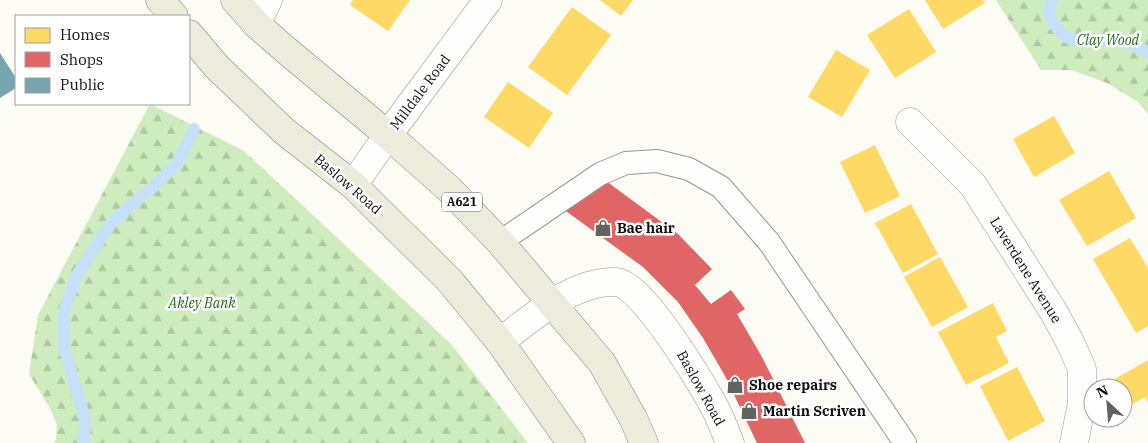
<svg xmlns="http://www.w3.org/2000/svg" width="1148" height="443" font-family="'IBM Plex Serif',serif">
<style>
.forest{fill:url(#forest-firs)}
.homes{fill:#ffd966}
.shops{fill:#e06666}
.public{fill:#76a5af}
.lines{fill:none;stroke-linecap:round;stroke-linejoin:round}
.stream{stroke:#c7e0f9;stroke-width:12}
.service-casing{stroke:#969592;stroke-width:24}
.minor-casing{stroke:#969592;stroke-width:29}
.primary-casing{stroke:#83837f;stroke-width:29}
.service{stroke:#fffefd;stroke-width:22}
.minor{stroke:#fffefd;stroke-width:28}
.primary{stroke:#edebd9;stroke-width:28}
.labels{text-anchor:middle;stroke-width:5;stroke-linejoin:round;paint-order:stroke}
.shield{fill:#fff;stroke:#575757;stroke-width:1}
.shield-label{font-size:12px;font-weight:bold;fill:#0f0f0f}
.park-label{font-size:14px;font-style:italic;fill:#1f6c19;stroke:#fff}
.street-label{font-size:14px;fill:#0f0f0f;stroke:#fff}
.poi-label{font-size:14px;font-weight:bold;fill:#0f0f0f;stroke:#fff;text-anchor:start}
</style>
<defs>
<pattern id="forest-firs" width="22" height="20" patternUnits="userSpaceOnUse" patternTransform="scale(1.25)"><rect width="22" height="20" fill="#cfecbf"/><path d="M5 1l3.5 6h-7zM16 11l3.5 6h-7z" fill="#b1c9a3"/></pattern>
</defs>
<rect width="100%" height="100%" fill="#fcfbf4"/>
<path class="forest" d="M996,0H1148V114L1138,102L1107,83L1071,70H1041Z
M150,104L244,151L451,344L528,443H54L56,439L57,425L51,410L29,374L38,315Z"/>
<path class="homes" d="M353,0H410L388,31L350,5Z
M600,0H633L621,16Z
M925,0H983L985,3L943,29Z
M572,7L611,35L567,95L528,67Z
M909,9L936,52L895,78L867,35Z
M836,50L870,70L842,117L808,97Z
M508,82L553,113L529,148L484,117Z
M1054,116L1075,153L1034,177L1013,139Z
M875,145L900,196L865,213L840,162Z
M1109,171L1136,218L1087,246L1059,200Z
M911,204L938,254L903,273L875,223Z
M1130,238L1148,268V326L1136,333L1093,259Z
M940,257L968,307L932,327L904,277Z
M993,303L1007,331L996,337L1009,363L966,385L938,332Z
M1148,360V403L1145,397L1131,405L1123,392V388H1121L1115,379Z
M1017,367L1045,421L1008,441L980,386Z"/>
<path class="shops" d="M606,181L678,234L712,269L695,285L711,304L731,290L745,309L737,314L762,357L805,443H757L725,376L703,338L678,302L643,267L563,209Z"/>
<path class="public" d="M0,53L16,78V88L0,98Z"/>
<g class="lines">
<path class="stream" d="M1053,0C1049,7 1048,15 1053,22C1069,51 1093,38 1119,41C1130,42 1139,47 1148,53
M84,443L85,419L63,344L64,311L77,275L111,223L153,187L176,165L194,129"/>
<g class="service-casing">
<path id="service" d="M500,242L600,174L626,163L657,161L689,169L721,187L769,242L905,443"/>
</g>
<g class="minor-casing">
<path id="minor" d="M256,24L268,0
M910,122L973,185L1055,314L1071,344L1082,369V403L1074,443
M353,185L388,135L488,0
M500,342C533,317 572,281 616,282C642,283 702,384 715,408C721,419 725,431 730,443"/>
</g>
<g class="primary-casing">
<path id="primary" d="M160,0L174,16
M235,0L256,24L287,51L388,135L448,188L500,242L602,363L633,418L644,443
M189,34L217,67L284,131L353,185L450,281L500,342L571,443"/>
</g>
<use href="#service" class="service"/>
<use href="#minor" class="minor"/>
<use href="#primary" class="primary"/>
</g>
<defs>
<g id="shop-bare" transform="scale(1.35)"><path d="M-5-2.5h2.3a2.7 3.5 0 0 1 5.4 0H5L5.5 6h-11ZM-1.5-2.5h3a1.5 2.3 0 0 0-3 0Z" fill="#62625f" stroke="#fff" stroke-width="2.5" paint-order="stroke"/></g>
</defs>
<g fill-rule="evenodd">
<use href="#shop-bare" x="603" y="228"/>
<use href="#shop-bare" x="735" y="385"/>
<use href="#shop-bare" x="749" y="411"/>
</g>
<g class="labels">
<rect class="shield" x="442" y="192.5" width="40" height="19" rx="4"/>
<g class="shield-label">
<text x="462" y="206">A621</text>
</g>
<g class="park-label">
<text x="1108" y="45">Clay Wood</text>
<text x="202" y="308">Akley Bank</text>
</g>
<g class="street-label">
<text transform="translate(420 92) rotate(-53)" y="5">Milldale Road</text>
<text transform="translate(348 184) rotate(41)" y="5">Baslow Road</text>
<text transform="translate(1026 270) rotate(58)" y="5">Laverdene Avenue</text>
<text transform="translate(701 388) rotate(61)" y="5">Baslow Road</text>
</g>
<g class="poi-label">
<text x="617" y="233">Bae hair</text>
<text x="749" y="390">Shoe repairs</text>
<text x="763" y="416">Martin Scriven</text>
</g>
</g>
<rect x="15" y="15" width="175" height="90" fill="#ffffff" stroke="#9f9f9f"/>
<rect x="25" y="28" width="25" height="15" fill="#ffd966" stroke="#9f9f9f"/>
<text x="60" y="40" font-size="15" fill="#0f0f0f">Homes</text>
<rect x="25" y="52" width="25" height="15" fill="#e06666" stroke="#9f9f9f"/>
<text x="60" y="65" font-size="15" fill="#0f0f0f">Shops</text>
<rect x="25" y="78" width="25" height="15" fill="#76a5af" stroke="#9f9f9f"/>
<text x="60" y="90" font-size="15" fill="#0f0f0f">Public</text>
<g transform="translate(1108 403) rotate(334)"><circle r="24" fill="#ffffff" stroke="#9f9f9f"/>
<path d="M0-4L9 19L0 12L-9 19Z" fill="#62625f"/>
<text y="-8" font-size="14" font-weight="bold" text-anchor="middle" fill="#0f0f0f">N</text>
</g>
</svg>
